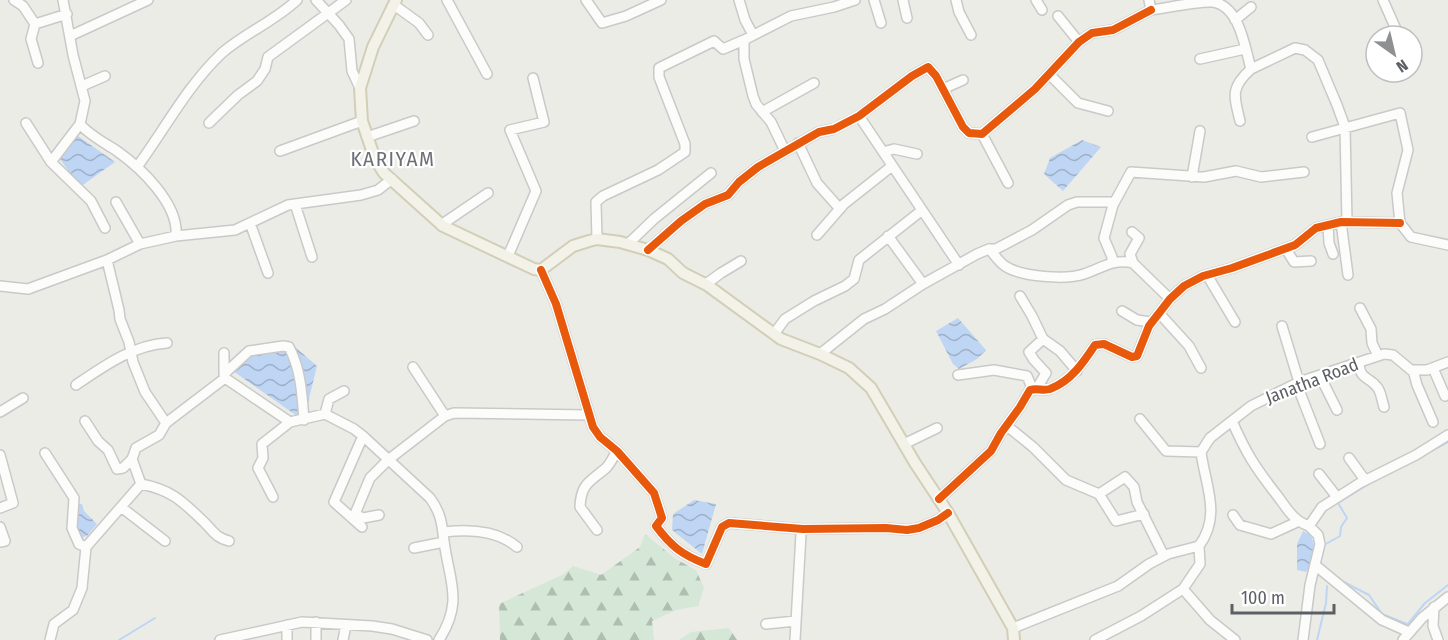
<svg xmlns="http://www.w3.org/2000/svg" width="1448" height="640" font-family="'Fira Sans Condensed',sans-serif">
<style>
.forest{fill:url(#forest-firs)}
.water{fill:url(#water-waves)}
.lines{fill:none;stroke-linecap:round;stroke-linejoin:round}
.stream{stroke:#bed5f3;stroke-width:2}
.minor-casing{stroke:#c9c9c9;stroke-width:12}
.major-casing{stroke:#d2ceb7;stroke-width:14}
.minor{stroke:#fcfcfb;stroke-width:9}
.major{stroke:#f2f2e8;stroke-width:10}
.cycleway-casing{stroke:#fff;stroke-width:11}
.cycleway{stroke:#e8590c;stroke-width:8}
.labels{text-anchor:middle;stroke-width:4.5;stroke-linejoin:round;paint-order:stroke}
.street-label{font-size:18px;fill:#5c5f64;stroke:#fff}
.quarter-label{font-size:21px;letter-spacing:1.5px;fill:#6d7076;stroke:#fff}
</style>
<defs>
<pattern id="forest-firs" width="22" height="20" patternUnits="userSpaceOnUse" patternTransform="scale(1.5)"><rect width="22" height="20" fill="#d5e7d6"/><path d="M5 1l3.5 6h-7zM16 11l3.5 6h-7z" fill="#b0beb1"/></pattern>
<pattern id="water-waves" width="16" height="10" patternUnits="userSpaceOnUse" patternTransform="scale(1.5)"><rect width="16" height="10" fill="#bed5f3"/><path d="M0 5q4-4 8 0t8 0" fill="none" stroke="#9eb0c8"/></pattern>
</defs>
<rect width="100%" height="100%" fill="#ecece7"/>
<path class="forest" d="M645,534L676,559L696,570L704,588L698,606L676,610L652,621L654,640H500L499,604L564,574L573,566L601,575L640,547Z
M729,628L737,640H679L691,632Z"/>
<path class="water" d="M78,136L115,162L80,187L60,159Z
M1082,140L1101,147L1063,191L1044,174L1050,158Z
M958,318L986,350L977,359L959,369L953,364L936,331Z
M257,346H294L317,366L307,407L297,416L233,371Z
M694,500L716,504L702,554L672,530L673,514Z
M76,504H82L84,511L97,524L87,536L82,537L74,526Z
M1303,531L1311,535C1316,548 1315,561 1306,572L1297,570V544Z"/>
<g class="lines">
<path class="stream" d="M1427,453L1448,442
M1324,545L1340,536L1341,527L1347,518L1338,503L1372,482
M1340,580L1369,595L1382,614L1407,624
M1407,625L1425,603L1448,585
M119,640L155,618
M1317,640L1326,603L1327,586"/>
<g class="minor-casing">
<path id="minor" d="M14,0L23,6L35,24L67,14
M63,0L73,55L85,101L80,124C89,135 105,143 117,151C141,168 179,204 176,236
M316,0L339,25L349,39L352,71L360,88
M447,0L487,74
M586,0L602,23L626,16L661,0
M739,0L745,20L753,35
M874,0L881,23
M903,0L907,18
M956,0L959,12L971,35
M1036,0L1042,10
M1149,0L1151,10C1166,8 1199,1 1213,2C1240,6 1245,48 1251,69L1295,48L1305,50L1318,60L1337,105L1345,127L1347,222
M1383,0L1399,36
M394,5L419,23L428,35
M1058,16L1079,42
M1235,20L1251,7
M35,24L31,39L38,63
M70,36L148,0
M1200,59L1245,49
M1049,74L1078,103L1108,111
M82,86L105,76
M943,89L963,80
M762,112L814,83
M859,116L959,265
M1240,121C1234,96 1230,88 1251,69
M26,123L51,162L91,201L105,228
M209,123L238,95L257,81L265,69L268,57L346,0
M982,134L1008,183
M367,137L414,121
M1312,137L1400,113L1408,150L1397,193L1400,223L1411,237L1448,245
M798,143L817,183L840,209
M280,151L362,121
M785,151L771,122L756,104L753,96L744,59V40L791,16L834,7L855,0
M883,152L894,149L917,154
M51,162L80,124
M137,167C165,129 187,86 222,53C245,33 275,21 297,0
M1192,177L1200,131
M116,202L140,244
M295,204L312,257
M1113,205L1131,172L1204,177L1236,171L1261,177L1304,172
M1341,222L1348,275
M250,223L268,273
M441,225L488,193
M1328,225L1329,243L1333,254
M1132,232L1139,238L1130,254L1133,263L1170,299
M817,235L844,204L892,166
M888,236L923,284
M597,239L596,202L603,196L658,170L685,152V144L659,77V68L714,41L723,49L744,40
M628,244L654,219L711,173
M989,249C994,254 999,262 1005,266C1021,277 1066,280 1084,274C1102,268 1114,258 1133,263
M1286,249L1294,262L1311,261
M648,250L681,221L705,204L728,195L739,182L758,167L819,132L834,129L859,116L912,76L928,67L936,76L963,127L969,133L982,134L1035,89L1079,42L1092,33L1113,30L1151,10
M508,256L536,191L510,130L544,122L533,78
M107,260L119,310L120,319L129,342L133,362L145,392L166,423
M541,270L556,304L593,427L600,437L617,451L654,493L662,518L656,526C671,546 682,555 706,564L722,527L729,523L803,529L886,528L907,530L919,528L938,520L948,513
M1207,275L1235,322
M706,284L721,273L741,261
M0,286L28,289L107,260L140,244L176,236L235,230L288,205L361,195L378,190L392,179
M1020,296L1032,316L1043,339L1060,351L1077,371
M1360,308L1371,329L1372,343L1378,356
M1122,311L1137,320L1151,322
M1159,313L1189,346L1201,368
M1282,326L1299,382V390L1320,444
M774,334L785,319L814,301L845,286L854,279L859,260L921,211
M820,354L864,319L885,309L923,284L977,254L989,249H996L1032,230L1068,205L1077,202H1110L1113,205L1104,238L1112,257V262
M1359,364C1360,380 1370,377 1377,387C1381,391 1382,401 1384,407
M413,367L445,416
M1433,368L1445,396
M1413,370L1417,385L1433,422
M224,374V353
M958,375L994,370L1027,376L1032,388
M1320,376L1337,410
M225,378L290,422L325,414L354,429L363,436L430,498C441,513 442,524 444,541C449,581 464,601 439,640
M76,385C104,366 133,345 167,343
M1037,388L1046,373L1034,360L1029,352L1043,339
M0,412L23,398
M325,414L329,399L344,391
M1140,419L1166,451L1201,452
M85,421L98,441L108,450L117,469L123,468L132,459
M1232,421C1246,453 1255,467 1276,494C1287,508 1292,520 1309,526
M1007,426L1033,447L1066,480L1099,494L1125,477L1134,487L1137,502L1164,556
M904,444L937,428
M45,453L74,498L72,528L79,544L86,547
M0,455L13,503L0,508
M1349,458L1365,480
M1319,474L1337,497
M141,484C172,490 182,501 204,522C214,532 215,537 229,541
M1099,494L1116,521L1144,514
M273,497L258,468L263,458L262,444L290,422
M939,499L991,451L1001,433L1020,407L1030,390C1037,388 1043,391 1050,389C1071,381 1083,363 1095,345L1104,344L1132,357L1137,356L1149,326L1170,299L1184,286L1203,276L1232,268L1295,245L1316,228L1341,222L1400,223
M121,507L165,541
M379,515L363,518L355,514L370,478L388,460L445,416L454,413L588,415
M1233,515L1240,525L1271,534L1297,522
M0,527L5,541L0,542
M362,527L334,502L363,436
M597,530L580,507C581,483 590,482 606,468C611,463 613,457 617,451
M444,532C469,529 497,530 517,547
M414,548L444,542
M1315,565L1382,620L1409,632
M1183,589L1200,564L1199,546
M1434,607L1433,626L1438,640
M766,624L796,621
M287,625V640
M1013,628L1118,586L1149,564L1168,554L1199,546C1222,515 1205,485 1201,452L1210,438L1251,406L1299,382L1384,354L1393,355L1411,370H1427L1448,362
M50,640L54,624L73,610L82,588L86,547L141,484L132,459L136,448L159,435L166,423L225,378L224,374L249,351L283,346L289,347C301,370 302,394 304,420
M220,640L302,622L372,626L392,629L427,640
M316,640V622
M343,640L346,625
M795,640L801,534L803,529
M1095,640L1141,616L1183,589L1210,620L1235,640
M1303,640L1310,585L1320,544L1318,535L1309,526L1322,507L1360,483L1416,455L1448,435
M1403,640L1422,618L1448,597"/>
</g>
<g class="major-casing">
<path id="major" d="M396,0L373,47L360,88L362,121L375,159L384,173L443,226L534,269L541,270L573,246L589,241L597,239L620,242L648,250L668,259L683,273L707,285L781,339L820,354L849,368L871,388L915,463L948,513L1013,628L1014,640"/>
</g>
<use href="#minor" class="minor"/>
<use href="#major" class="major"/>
<g class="cycleway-casing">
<path id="cycleway" d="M648,250L681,221L705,204L728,195L739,182L758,167L819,132L834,129L859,116L912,76L928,67L936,76L963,127L969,133L982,134L1035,89L1079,42L1092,33L1113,30L1151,10
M541,270L556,304L593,427L600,437L617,451L654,493L662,518L656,526C671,546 682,555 706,564L722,527L729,523L803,529L886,528L907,530L919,528L938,520L948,513
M939,499L991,451L1001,433L1020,407L1030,390C1037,388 1043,391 1050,389C1071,381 1083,363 1095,345L1104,344L1132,357L1137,356L1149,326L1170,299L1184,286L1203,276L1232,268L1295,245L1316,228L1341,222L1400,223"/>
</g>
<use href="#cycleway" class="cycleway"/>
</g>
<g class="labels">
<g class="street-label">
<text transform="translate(1312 381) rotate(-21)" y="6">Janatha Road</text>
</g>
<g class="quarter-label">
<text x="393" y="166">KARIYAM</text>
</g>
</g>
<g transform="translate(1394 54) rotate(146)"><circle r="28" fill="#ffffff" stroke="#bebfc1" stroke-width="1.5"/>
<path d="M0-4.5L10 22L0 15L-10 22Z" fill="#8e9092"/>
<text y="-9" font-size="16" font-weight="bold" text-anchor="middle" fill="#5c5f64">N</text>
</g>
<path d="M1232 604v9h102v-9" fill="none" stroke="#5c5f64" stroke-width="3"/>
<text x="1241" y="604" font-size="18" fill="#5c5f64" stroke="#ffffff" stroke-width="4.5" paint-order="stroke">100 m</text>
</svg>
